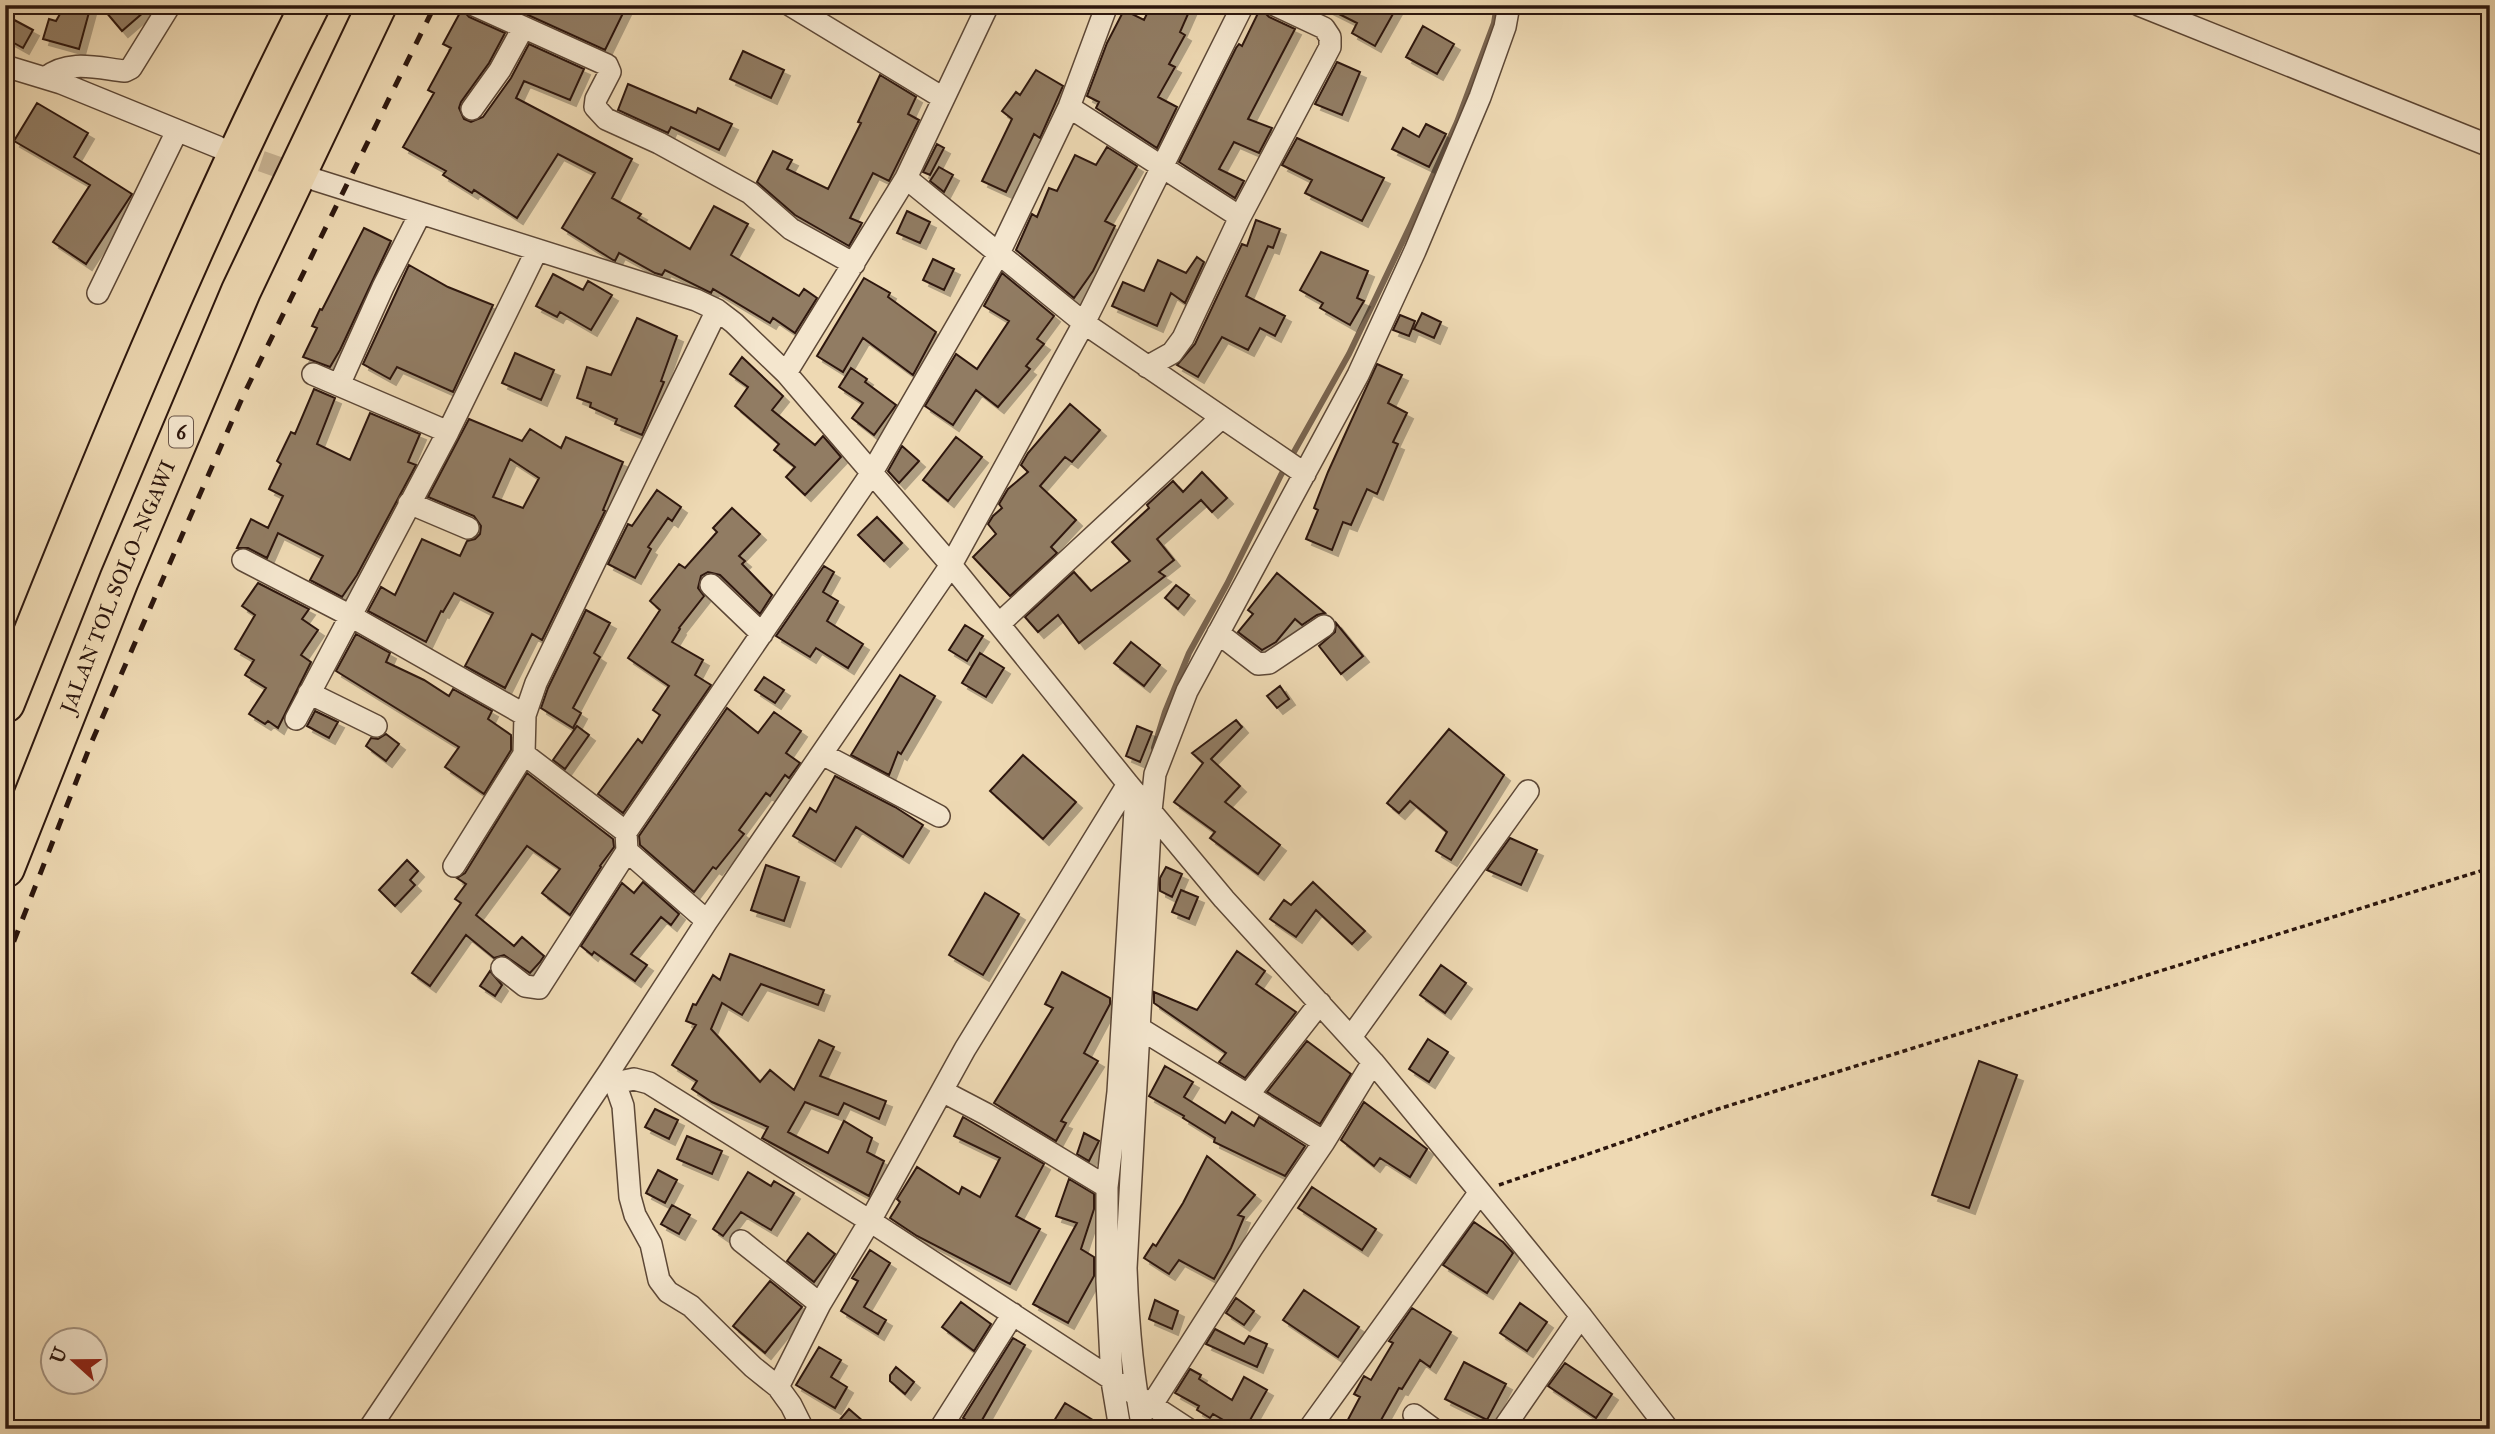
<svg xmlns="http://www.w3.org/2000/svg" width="2495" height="1434" font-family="'IM FELL Great Primer',serif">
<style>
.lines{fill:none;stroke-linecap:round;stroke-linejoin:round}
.stream{stroke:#79644f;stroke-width:6}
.building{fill:#917c64;stroke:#2d170e;stroke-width:2;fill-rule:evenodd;filter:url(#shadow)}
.street-tunnel{stroke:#c7b292;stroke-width:21;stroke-dasharray:21 10;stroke-linecap:butt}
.street-casing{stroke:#5d4837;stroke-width:24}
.highway-casing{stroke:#2d170e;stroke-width:42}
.path{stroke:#2d170e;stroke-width:3.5;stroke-dasharray:5 3.5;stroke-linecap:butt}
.street{stroke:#f4e6ce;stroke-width:21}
.highway{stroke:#eed9b3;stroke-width:38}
.rail{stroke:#2d170e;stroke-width:5;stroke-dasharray:12 12;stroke-linecap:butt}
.labels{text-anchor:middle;stroke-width:5;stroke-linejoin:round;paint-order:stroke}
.shield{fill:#f4e6ce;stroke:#695548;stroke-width:2}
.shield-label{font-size:19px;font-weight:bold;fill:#2d170e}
.street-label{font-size:21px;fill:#2d170e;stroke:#f4e6ce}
</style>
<defs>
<filter id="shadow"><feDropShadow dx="6" dy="6" stdDeviation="0" flood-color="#0004"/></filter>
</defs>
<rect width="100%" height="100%" fill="#eed9b3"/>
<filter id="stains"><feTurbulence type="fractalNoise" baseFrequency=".00286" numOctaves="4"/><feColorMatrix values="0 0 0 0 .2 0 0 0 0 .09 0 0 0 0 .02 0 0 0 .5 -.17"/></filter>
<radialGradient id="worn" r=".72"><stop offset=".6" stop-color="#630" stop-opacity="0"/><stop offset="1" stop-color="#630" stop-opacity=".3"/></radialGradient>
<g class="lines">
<path class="stream" d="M1154,748L1165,712L1189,653L1227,584L1281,475L1349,354L1411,224L1457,122L1494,23L1497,5
M1126,1396L1132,1429"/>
</g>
<path class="building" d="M65,5H91L79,49L43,39L49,19L56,21Z
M100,5H152L122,31Z
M506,5H627L605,50Z
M1151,5H1192L1180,32L1185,35L1169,64L1175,67L1158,97L1177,107L1157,148L1096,108L1099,102L1087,96L1107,43L1124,10L1144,20Z
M1262,5L1264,12L1269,17L1295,29L1248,119L1272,128L1259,153L1234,142L1219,169L1244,181L1235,198L1179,162L1236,48L1239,44L1242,46Z
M1321,5H1398L1375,46L1352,33L1357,23Z
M462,9L469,17L505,33L489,63L461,102L459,108L464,119L471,122L483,117L511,78L529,44L584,69L570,100L524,81L516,98L632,159L612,198L641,214L638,218L690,249L714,206L748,224L731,255L799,296L804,289L817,298L795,333L773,318L770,323L713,289L711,293L665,270L662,275L655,273L619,253L615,261L613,260L562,228L595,173L558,154L517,218L474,190L472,193L443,175L446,171L403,147L434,93L428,90L451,48L443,44Z
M5,15L33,30L23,48L5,38Z
M1423,26L1454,44L1437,74L1406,57Z
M743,51L784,70L771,98L730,79Z
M1337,62L1360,72L1342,115L1315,104Z
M1036,70L1063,86L1040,138L1034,134L1006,192L982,181L1012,119L1002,111L1016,92L1020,95Z
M880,75L916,97L908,114L919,120L889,181L873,173L850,218L862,223L849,246L795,215L757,182L773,151L792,160L787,169L828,189L861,123L858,122Z
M628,84L696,113L698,108L732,124L719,150L671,127L668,133L618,110Z
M37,103L88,133L74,157L132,194L86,264L53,242L90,185L14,141Z
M1426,124L1446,134L1429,167L1392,149L1403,128L1419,137Z
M1297,138L1384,178L1362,221L1305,193L1312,180L1282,165Z
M937,144L944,148L930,175L923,172Z
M1107,147L1137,166L1105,221L1115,226L1093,271L1074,298L1016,250L1032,214L1037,217L1049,188L1057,191L1075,155L1096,165Z
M939,167L953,175L944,192L930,181Z
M907,211L930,222L920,243L897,233Z
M1256,220L1280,229L1273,248L1268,246L1246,296L1285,316L1275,336L1260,328L1248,350L1222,337L1198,377L1177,365L1195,344L1242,244L1247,246Z
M364,228L391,241L340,350L330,367L303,357L317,328L312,326L320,309L322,310Z
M1321,252L1368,271L1357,298L1364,301L1350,325L1320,308L1323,303L1300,290Z
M1197,257L1204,262L1185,303L1171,293L1157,326L1112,306L1123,282L1144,291L1158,260L1186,273Z
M933,259L954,269L944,290L923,280Z
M409,265L448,287L493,305L453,392L397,367L390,379L363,364Z
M1002,273L1054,316L1037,339L1044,344L1026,366L1030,369L998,407L976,390L953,425L925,406L956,354L977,369L1009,321L984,306Z
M553,274L583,290L588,281L612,295L591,330L560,312L557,317L536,306Z
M864,278L890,293L888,297L936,332L913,375L863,338L843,372L817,356Z
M1422,313L1441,322L1434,338L1414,329Z
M1400,315L1415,321L1409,336L1393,330Z
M637,318L677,336L661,381L664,382L642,435L615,424L617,419L590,407L591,403L577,398L587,367L611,375Z
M515,353L554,370L541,400L502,383Z
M742,357L783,396L772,410L815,445L823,436L841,457L805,495L786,477L795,467L774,450L779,444L735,406L748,387L730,374Z
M1377,364L1402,375L1388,403L1407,413L1393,442L1398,444L1377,494L1367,489L1351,525L1343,522L1332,550L1306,539L1318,510L1314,508L1328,472Z
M851,368L867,379L865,382L896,405L874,435L852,418L863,403L839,387Z
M314,389L335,398L317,444L350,460L370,413L420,434L408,462L416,465L357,575L342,597L310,580L323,556L278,533L267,558L248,548H237L251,519L268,528L283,496L269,489L281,464L277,461L291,432L295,434Z
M1070,404L1100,430L1072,462L1065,457L1040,486L1076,520L1051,547L1057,553L1010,596L973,557L996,534L988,524L993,516L1002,508L999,504L1008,489L1028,472L1021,465L1028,453Z
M469,419L522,441L530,429L561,448L566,437L623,462L603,510L605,511L542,640L532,634L505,688L465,666L493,613L454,593L443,612L441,611L426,642L368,611L381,587L395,595L422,539L460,556L467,541L475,539L480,534L481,526L474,516L428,497ZM510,459L539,478L523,508L493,497Z
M956,437L982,457L948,501L923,480Z
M902,446L919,461L899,483L888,471Z
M1202,472L1227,498L1212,512L1201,500L1157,539L1174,560L1159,572L1165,576L1079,643L1058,615L1038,632L1025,617L1074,572L1091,591L1130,561L1112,542L1149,508L1147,505L1173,481L1183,492Z
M657,490L681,507L672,521L668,518L648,547L651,549L635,578L608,564L628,524L632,526Z
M732,508L760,534L739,556L745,561L742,564L772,595L760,614L720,575L708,572L701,576L698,588L704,596L679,628L680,629L672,642L703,660L695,675L711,685L623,813L598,794L638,739L642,743L660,715L653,710L669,686L628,658L660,610L650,601L679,564L685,568L717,532L713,528Z
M877,517L902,543L884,561L858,535Z
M824,566L834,572L823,592L838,601L827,621L863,644L848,668L816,648L810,657L776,636Z
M1277,573L1325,613L1317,615L1302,625L1295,619L1276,642L1262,650L1238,632L1253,614L1248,610Z
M258,583L309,609L302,619L318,630L301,655L311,662L278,728L268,721L265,724L249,714L266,688L245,675L254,660L235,649L255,615L242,606Z
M1176,585L1189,595L1178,609L1165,598Z
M586,610L610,623L594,653L600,657L573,708L581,713L573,728L541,708L548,688Z
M1336,623L1363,656L1341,674L1319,646L1335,632Z
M965,625L983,636L967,661L949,650Z
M356,634L390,653L386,662L424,680L449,696L453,689L492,711L488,719L511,735V750L484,794L445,767L459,747L336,671Z
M1131,642L1160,665L1144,686L1114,663Z
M980,653L1004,668L986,697L962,683Z
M900,675L935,696L901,754L898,752L889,775L851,755Z
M764,677L784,690L775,703L755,690Z
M1280,686L1289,699L1277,708L1267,696Z
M727,708L758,733L774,712L801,731L786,753L800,763L789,778L785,775L770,796L766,793L739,830L744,834L716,869L713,867L694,892L640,845L639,836Z
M315,711L338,722L329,738L307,726Z
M1236,720L1242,727L1211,759L1240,786L1225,802L1280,845L1258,874L1210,838L1215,832L1174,802L1203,763L1192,753Z
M577,726L589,735L565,769L553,760Z
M1137,726L1152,732L1140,762L1126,756Z
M1449,729L1504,775L1451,860L1436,851L1447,832L1410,801L1399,813L1387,803Z
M386,734L399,744L386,761L366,746L371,738L378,739Z
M1023,755L1076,802L1043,839L990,791Z
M527,773L613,839L614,847L600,866L601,867L570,915L542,893L560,869L527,846L476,915L514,946L522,937L544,956L540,962L530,973L504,955L494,958L466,935L430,986L412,973L461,903L455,899L466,884L457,878L465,873Z
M835,776L895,807L923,825L903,857L856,827L835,861L793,836L810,808L816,812Z
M1510,838L1537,850L1521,885L1487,870Z
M407,860L418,871L410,880L415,885L395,906L379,890Z
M766,865L799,877L784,921L751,910Z
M1166,867L1182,874L1172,897L1160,891V878Z
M643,882L679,914L671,925L661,917L631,954L647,965L635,981L594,952L592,955L581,946L622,883L634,893Z
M1313,882L1365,931L1352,944L1316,910L1296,937L1270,919L1284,900L1291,905Z
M1181,890L1198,897L1189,919L1172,912Z
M985,893L1019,914L983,975L949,955Z
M1237,951L1265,971L1256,984L1296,1012L1245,1078L1219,1062L1226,1053L1154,1003V992L1197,1010Z
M730,954L824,990L818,1005L761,984L742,1015L722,1003L711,1029L760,1082L770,1070L794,1090L819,1040L834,1047L820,1076L886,1101L879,1119L844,1103L838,1115L805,1102L788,1132L828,1153L844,1121L872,1138L867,1152L884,1161L869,1196L762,1138L768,1127L712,1102L692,1089L697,1081L672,1065L696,1025L686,1021L693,1004L696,1005L713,975L720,980Z
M1441,965L1466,983L1445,1013L1420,995Z
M490,971L502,985L495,996L480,986Z
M1062,972L1110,998V1004L1084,1053L1098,1061L1061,1121L1066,1123L1056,1141L994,1103L1053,1008L1045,1004Z
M1428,1039L1448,1052L1429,1082L1409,1069Z
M1307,1041L1351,1074L1320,1124L1267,1092Z
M1979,1061L2017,1075L1969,1208L1932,1195Z
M1165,1066L1193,1082L1184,1097L1225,1123L1232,1112L1254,1126L1259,1117L1305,1146L1285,1176L1214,1142L1215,1138L1183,1118L1184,1116L1149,1096Z
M1364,1102L1427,1149L1410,1177L1380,1158L1374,1166L1341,1140Z
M655,1109L678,1120L669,1139L645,1127Z
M963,1117L1044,1164L1016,1216L1040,1229L1010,1284L917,1236L890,1218L900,1202L897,1199L917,1167L959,1194L962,1187L980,1197L1000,1158L954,1136Z
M1084,1133L1099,1141L1089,1161L1077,1154Z
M687,1136L722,1151L712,1174L677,1159Z
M1207,1156L1255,1195L1238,1215L1244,1217L1231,1248L1214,1279L1179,1260L1169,1274L1144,1258L1153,1244L1156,1246L1183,1203Z
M658,1170L677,1180L665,1203L646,1193Z
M748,1172L771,1186L774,1181L794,1193L771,1230L741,1212L723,1236L713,1229Z
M1069,1179L1094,1194V1209L1081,1249L1094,1257V1276L1068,1323L1033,1304L1077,1223L1056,1216Z
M1312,1187L1376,1229L1362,1250L1298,1208Z
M672,1205L690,1215L679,1234L661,1224Z
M1474,1222L1503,1242L1513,1253L1487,1293L1443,1265Z
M808,1233L835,1254L814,1282L787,1261Z
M870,1250L890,1263L864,1307L886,1320L878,1334L841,1311L858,1281L852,1278Z
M770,1281L802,1307L765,1353L733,1326Z
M1304,1290L1359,1327L1338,1357L1283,1320Z
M1236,1298L1254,1311L1244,1325L1226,1313Z
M1155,1300L1178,1311L1172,1329L1149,1319Z
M961,1302L991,1324L974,1351L942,1327Z
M1520,1303L1547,1322L1527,1351L1500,1333Z
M1412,1308L1451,1332L1430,1367L1420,1360L1402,1389L1399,1388L1376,1429H1343L1360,1397L1354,1394L1364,1376L1371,1380L1393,1343L1389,1341Z
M1215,1329L1244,1344L1249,1336L1267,1344L1257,1367L1206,1344Z
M1013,1338L1025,1345L978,1427L963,1418Z
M819,1347L841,1360L831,1377L847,1387L835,1408L796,1385Z
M1464,1362L1506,1384L1487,1420L1445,1399Z
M1565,1363L1612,1394L1596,1418L1548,1386Z
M896,1367L914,1382L905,1394L890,1381V1375Z
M1190,1369L1201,1375L1199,1379L1232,1400L1244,1377L1267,1390L1245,1429H1239L1213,1414L1210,1418L1197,1410L1199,1406L1175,1393Z
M1065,1403L1106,1428L1107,1429H1049Z
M849,1409L872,1429H832Z"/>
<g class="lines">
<path class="street-tunnel" d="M232,151L304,176"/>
<g class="street-casing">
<path id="street" d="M474,5L607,65L610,72L596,99L595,107L606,119L659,143L750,193L791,229L854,264
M790,5L943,98
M2139,5L2490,146
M5,66L61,83L218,147
M45,78C69,59 97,68 125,71L131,68L170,5
M1069,107L1240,217L1183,338L1172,353L1147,367
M472,109L500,70L523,28
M906,178L1084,323L1305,474
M316,180L696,300L717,310L734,323L786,373L951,565L1128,784L1224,899L1373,1062L1480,1192L1581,1316L1668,1429
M1240,217L1330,47V37L1324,28L1275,5
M98,293L177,131
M786,373L906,178L988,5
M313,374L448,432
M339,385L383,287L420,214
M409,503L468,528
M243,560L349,615L525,715
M711,585L762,634
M1000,623L1221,418
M1218,633L1258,664L1269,663L1324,626
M309,693L376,726
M296,719L448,432L537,250
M822,754L939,816
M626,832L871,474L999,253L1069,107L1107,5
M454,866L524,754
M707,921L627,851L626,832L524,754L525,715L536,683L717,310
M502,968L525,986L539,988L627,851
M1139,1028L1324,1142
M1351,1037L1528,791
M609,1072L615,1083L634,1079L649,1083L870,1221L1188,1429
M615,1083L623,1106L630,1197L635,1215L651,1244L659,1280L668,1292L691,1306L753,1367L778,1387L791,1405L803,1429
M942,1091L986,1114L1107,1187
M1248,1095L1320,1003
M741,1241L820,1304
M778,1387L820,1304L870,1221L965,1049L1128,784
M1151,1406L1252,1248L1324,1142L1373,1062
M1414,1415L1433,1429
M369,1429L609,1072L707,921L951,565L1084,323L1243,5
M940,1429L1013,1314
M1120,1429L1112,1381L1107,1281V1187L1118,1092L1136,793
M1143,1429C1132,1375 1128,1323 1126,1268L1151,811L1155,774L1187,691L1358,375L1415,251L1480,97L1505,27L1509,5
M1309,1429L1480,1192
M1503,1429L1581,1316"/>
</g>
<g class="highway-casing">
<g id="highway">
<path d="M5,703C99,467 195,232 310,5"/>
<path id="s1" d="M5,868L119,580L241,291L377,5"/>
</g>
</g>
<path class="path" d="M1499,1185L1715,1110L2490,868"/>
<use href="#street" class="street"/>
<use href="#highway" class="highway"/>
<path class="rail" d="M5,964L92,741L243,396L435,5"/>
</g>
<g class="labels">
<rect class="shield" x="169" y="416.5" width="24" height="31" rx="5"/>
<g class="shield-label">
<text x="181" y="439">6</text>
</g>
<g class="street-label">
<text dy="7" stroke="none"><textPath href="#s1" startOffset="303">JALAN TOL SOLO–NGAWI</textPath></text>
</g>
</g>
<rect width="2495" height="1434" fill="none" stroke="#eed9b3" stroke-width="28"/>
<rect x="7" y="7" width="2481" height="1420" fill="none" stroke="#2d170e" stroke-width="3.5"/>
<rect x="14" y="14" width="2467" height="1406" fill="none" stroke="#2d170e" stroke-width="2"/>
<g transform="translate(74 1361) rotate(291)"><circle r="33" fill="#f4e6ce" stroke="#a49381" stroke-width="2"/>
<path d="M0-5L12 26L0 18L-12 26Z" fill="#8f2418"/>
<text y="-10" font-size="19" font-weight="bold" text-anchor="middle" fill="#2d170e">U</text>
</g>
<rect width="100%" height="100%" filter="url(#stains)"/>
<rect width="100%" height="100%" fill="url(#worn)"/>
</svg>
